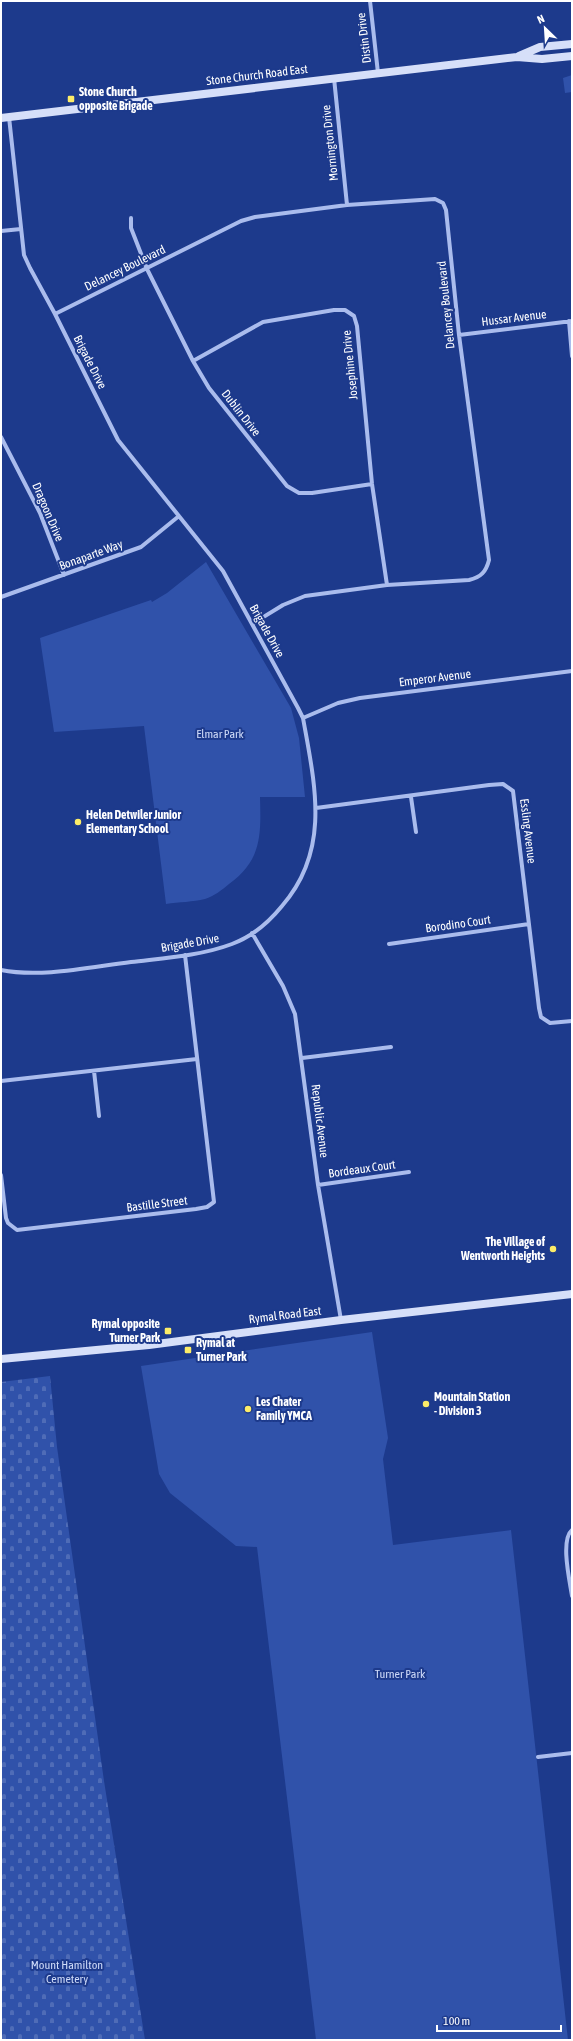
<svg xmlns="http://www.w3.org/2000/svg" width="573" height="2041" font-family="'Asap Condensed',sans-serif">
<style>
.cemetery{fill:url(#cemetery-stones)}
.park{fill:#3052aa}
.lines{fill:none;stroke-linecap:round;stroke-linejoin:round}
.street{stroke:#aabced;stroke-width:4}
.secondary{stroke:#d6dff9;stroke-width:8}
.poi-dot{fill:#fcec68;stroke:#1d3a8c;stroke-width:1.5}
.labels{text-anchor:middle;stroke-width:4;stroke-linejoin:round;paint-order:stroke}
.street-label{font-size:12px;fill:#fff;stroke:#1d3a8c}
.poi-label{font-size:12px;font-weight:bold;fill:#fff;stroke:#1d3a8c;text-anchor:start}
.park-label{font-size:12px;fill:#cfdbf9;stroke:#1d3a8c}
</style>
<defs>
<pattern id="cemetery-stones" width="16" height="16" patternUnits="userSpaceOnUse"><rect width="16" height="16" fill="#3052aa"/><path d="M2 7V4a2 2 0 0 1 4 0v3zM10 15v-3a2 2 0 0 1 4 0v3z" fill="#4f6cb7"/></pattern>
</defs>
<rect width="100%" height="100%" fill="#1d3a8c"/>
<path class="cemetery" d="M50,1376L57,1447L104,1781L145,2040H1V1382Z"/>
<path class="park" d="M572,75V92L565,93L563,78Z
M206,562L291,708L299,738L305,797H260C261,835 262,860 229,884C222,890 214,896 205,899C193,902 179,902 166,904L144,726L54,732L40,638L151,600L152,602L167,593Z
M372,1332L388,1438L383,1459L393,1545L511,1530L568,2040H316L257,1547L236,1546L170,1493L159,1474L141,1366Z"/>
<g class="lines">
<path class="street" d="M370,1L378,73
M334,78L347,205
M131,218V228L147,269L193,361L209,388L287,486L299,493H312L372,484
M1,231L21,229
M55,314L241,221L255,217L347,205L435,199L443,203L446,210L459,335L489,560C486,572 481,577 469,580L387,585L305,596L283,605L252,624
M569,321L572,356
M459,335L572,321
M193,361L263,322L334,310H345L354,316L357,326L372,484L387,585
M1,437L40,513L64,575
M1,597L141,547L179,516
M303,718L338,703L360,698L572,671
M411,797L416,832
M316,808L489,785L503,784L513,791L539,1008L541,1017L550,1023L572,1021
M252,933L283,986L295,1014L318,1185L341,1320
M389,944L529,924
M1,970C41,978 90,967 131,962C164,958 200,956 232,944C251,937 269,922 282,906C331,850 315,785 303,718L298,708L223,571L118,440L55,314L30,268L24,255L9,117
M302,1058L391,1047
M94,1071L99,1116
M1,1081L197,1059
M1,1175L6,1218L8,1223L17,1230L196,1209L207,1207L214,1202L185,955
M318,1185L409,1172
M572,1530C560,1540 570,1582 572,1596
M538,1757L572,1753"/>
<path class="secondary" d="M519,56L540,47L572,44
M1,118L517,57L542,59L572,56
M1,1359L149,1345L341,1320L572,1294"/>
</g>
<g class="poi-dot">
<rect x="67" y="95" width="8" height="8" rx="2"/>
<circle cx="78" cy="822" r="4"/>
<circle cx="553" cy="1249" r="4"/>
<rect x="164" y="1327" width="8" height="8" rx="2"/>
<rect x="184" y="1346" width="8" height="8" rx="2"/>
<circle cx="426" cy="1404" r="4"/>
<circle cx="248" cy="1409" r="4"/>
</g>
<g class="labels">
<g class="street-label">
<text transform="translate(364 38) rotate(-97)" y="4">Distin Drive</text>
<text transform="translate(257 75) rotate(-7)" y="4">Stone Church Road East</text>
<text transform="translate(330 143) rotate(-96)" y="4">Mornington Drive</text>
<text transform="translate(125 268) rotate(-26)" y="4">Delancey Boulevard</text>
<text transform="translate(446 305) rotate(-96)" y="4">Delancey Boulevard</text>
<text transform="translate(514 318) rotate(-7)" y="4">Hussar Avenue</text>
<text transform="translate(90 362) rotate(63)" y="4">Brigade Drive</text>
<text transform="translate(350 365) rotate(-96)" y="4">Josephine Drive</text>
<text transform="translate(241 413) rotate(52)" y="4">Dublin Drive</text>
<text transform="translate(48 512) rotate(67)" y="4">Dragoon Drive</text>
<text transform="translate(91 555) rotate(-20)" y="4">Bonaparte Way</text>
<text transform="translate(267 631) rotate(61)" y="4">Brigade Drive</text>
<text transform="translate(435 678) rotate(-7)" y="4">Emperor Avenue</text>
<text transform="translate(528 831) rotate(83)" y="4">Essling Avenue</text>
<text transform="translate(458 924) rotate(-8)" y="4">Borodino Court</text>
<text transform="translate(190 943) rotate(-10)" y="4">Brigade Drive</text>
<text transform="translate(320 1121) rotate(83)" y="4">Republic Avenue</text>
<text transform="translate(362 1169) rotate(-8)" y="4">Bordeaux Court</text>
<text transform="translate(157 1204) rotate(-7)" y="4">Bastille Street</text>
<text transform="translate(285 1315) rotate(-7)" y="4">Rymal Road East</text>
</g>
<g class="poi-label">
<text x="79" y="96">Stone Church<tspan x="79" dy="14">opposite Brigade</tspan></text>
<text x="86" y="819">Helen Detwiler Junior<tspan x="86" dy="14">Elementary School</tspan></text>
<text x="545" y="1246" text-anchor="end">The Village of<tspan x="545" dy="14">Wentworth Heights</tspan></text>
<text x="160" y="1328" text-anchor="end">Rymal opposite<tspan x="160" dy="14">Turner Park</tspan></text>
<text x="196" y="1347">Rymal at<tspan x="196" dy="14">Turner Park</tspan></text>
<text x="434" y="1401">Mountain Station<tspan x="434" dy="14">- Division 3</tspan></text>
<text x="256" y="1406">Les Chater<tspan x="256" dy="14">Family YMCA</tspan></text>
</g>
<g class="park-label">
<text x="220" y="738">Elmar Park</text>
<text x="400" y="1678">Turner Park</text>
<text x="67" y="1969">Mount Hamilton<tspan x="67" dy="14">Cemetery</tspan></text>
</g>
</g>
<rect width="573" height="2041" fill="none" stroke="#ffffff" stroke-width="4"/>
<g transform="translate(545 28) rotate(335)" stroke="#1d3a8c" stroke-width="3" paint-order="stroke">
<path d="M0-3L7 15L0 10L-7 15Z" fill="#ffffff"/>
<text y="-6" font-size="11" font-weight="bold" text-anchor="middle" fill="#ffffff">N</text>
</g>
<path d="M437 2025v6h124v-6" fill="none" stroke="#ffffff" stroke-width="2"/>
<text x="443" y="2025" font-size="12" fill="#ffffff" stroke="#1d3a8c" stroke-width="3" paint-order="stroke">100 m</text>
</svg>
